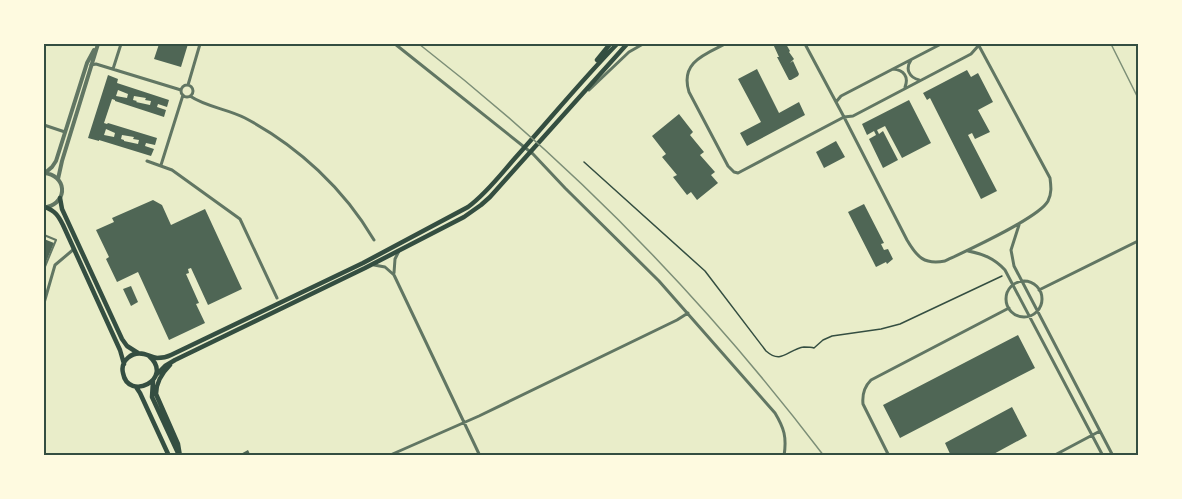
<svg xmlns="http://www.w3.org/2000/svg" width="1182" height="499" font-family="'Open Sans',sans-serif">
<style>
.building{fill:#4f6655;fill-rule:evenodd}
.lines{fill:none;stroke-linecap:round;stroke-linejoin:round}
.path{stroke:#344e41;stroke-width:1.5}
.pedestrian{stroke:#617663;stroke-width:2}
.minor{stroke:#617663;stroke-width:3}
.tertiary{stroke:#617663;stroke-width:4}
.secondary{stroke:#344e41;stroke-width:4.5}
.rail{stroke:#7c8e77;stroke-width:1.5}
.neatline{fill:none;stroke:#344e41;stroke-width:2}
</style>
<rect width="100%" height="100%" fill="#e9edc9"/>
<path class="building" d="M159,44H188L181,67L154,59Z
M773,44H786L790,51L789,52L794,59L790,63L793,61L799,74L798,76L791,80H789L777,57H779Z
M757,69L779,113L799,102L805,115L747,146L740,133L761,122L738,79Z
M967,70L971,77L978,73L993,102L978,110L990,132L975,139L972,133L968,135L997,191L981,199L930,98L927,100L923,93Z
M108,75L118,79L117,83L169,100L167,107L158,104L157,107L166,110L164,117L115,101V100L112,99L104,123L107,124L108,123L157,138L155,145L146,143L145,146L154,149L151,156L99,140V141L88,138ZM118,90L128,94L127,98L116,96ZM134,96L146,98L145,100L151,101L150,105L136,102L137,101L133,100ZM106,129L115,133L114,137L104,135ZM122,135L134,137L133,139L139,140L138,144L124,141V140L121,139Z
M909,100L931,143L902,158L885,126L877,130L879,134L883,131L898,160L883,168L869,139L876,135L874,131L867,135L862,124Z
M679,114L693,132L690,135L704,152L700,155L715,172L711,175L718,183L697,200L691,192L687,195L673,177L677,175L662,157L666,154L652,136Z
M836,141L845,157L824,168L816,152Z
M153,200L162,205L171,225L205,209L242,289L208,305L191,268L188,269L189,273L186,274L199,303L196,304L205,323L169,340L138,272L117,282L106,259L109,257L96,230L114,222L112,218Z
M864,204L884,243L881,244L884,250L888,249L893,259L887,264L886,262L876,267L848,212Z
M44,239L54,243L44,267Z
M131,286L138,302L131,306L123,289Z
M1018,335L1035,368L900,438L883,405Z
M1012,407L1027,436L990,456H951L945,443Z
M248,450L251,456H237Z"/>
<g class="lines">
<path class="path" d="M584,162L705,271L766,351C782,365 788,349 804,347C807,347 811,347 814,348L823,340L832,336L881,329L900,324L1002,276"/>
<path class="pedestrian" d="M44,235L56,240L44,269"/>
<path class="minor" d="M395,44L533,154L565,188L659,281L775,413C784,428 787,437 784,456
M725,44C703,55 680,63 689,92L728,166L734,172L738,173L844,117L853,116L971,54L979,45
M805,44L844,117L907,240C917,257 924,265 945,261C966,251 1039,218 1048,201C1052,193 1051,186 1050,178L978,44
M911,60C905,69 909,77 919,80
M91,65L96,64L181,90
M113,69L121,44
M893,69C904,70 909,77 905,87
M181 91a6 6 0 1 1 12 0a6 6 0 1 1-12 0Z
M188,85L200,44
M589,90L629,52L643,44
M190,96C206,107 228,109 245,118C298,146 344,189 374,240
M836,102L841,96L941,44
M44,125L65,132
M147,161L172,170L240,219L277,298
M161,165L183,95
M1019,225L1011,250L1014,266L1113,456
M968,251C983,254 994,258 1005,270L1103,456
M374,265L385,267L394,275L480,456
M394,273L395,259L399,251
M1006 299a18 18 0 1 1 36 0a18 18 0 1 1-36 0Z
M1039,290L1138,241
M44,303L55,265L74,249
M388,456L479,416L677,320L688,313
M889,456L863,404C862,394 864,387 871,380L1009,308
M1053,456L1100,431"/>
<path class="tertiary" d="M44,173C66,175 69,201 47,207
M45,173L52,167L56,161L87,63L94,50
M58,179L62,161L98,44"/>
<path class="secondary" d="M597,60L610,44
M60,198L62,209L122,339L127,346L138,353
M45,207C55,211 58,215 63,225L120,350L124,364
M149,356C175,379 128,402 123,373C120,361 132,351 144,354C148,355 152,357 157,358C162,358 167,357 171,355L363,263L468,207C486,194 501,174 516,157C550,119 582,80 617,44
M170,365C162,373 156,383 156,394L178,444L180,456
M156,375L165,366L175,360L365,268L464,217L481,205L490,197L627,44
M153,381L152,397L178,453
M136,387L140,393L169,456"/>
<path class="rail" d="M419,44C571,162 707,302 824,456
M1111,44L1138,98"/>
</g>
<rect width="1182" height="499" fill="none" stroke="#fefae0" stroke-width="90"/>
<rect x="45" y="45" width="1092" height="409" class="neatline"/>
</svg>
